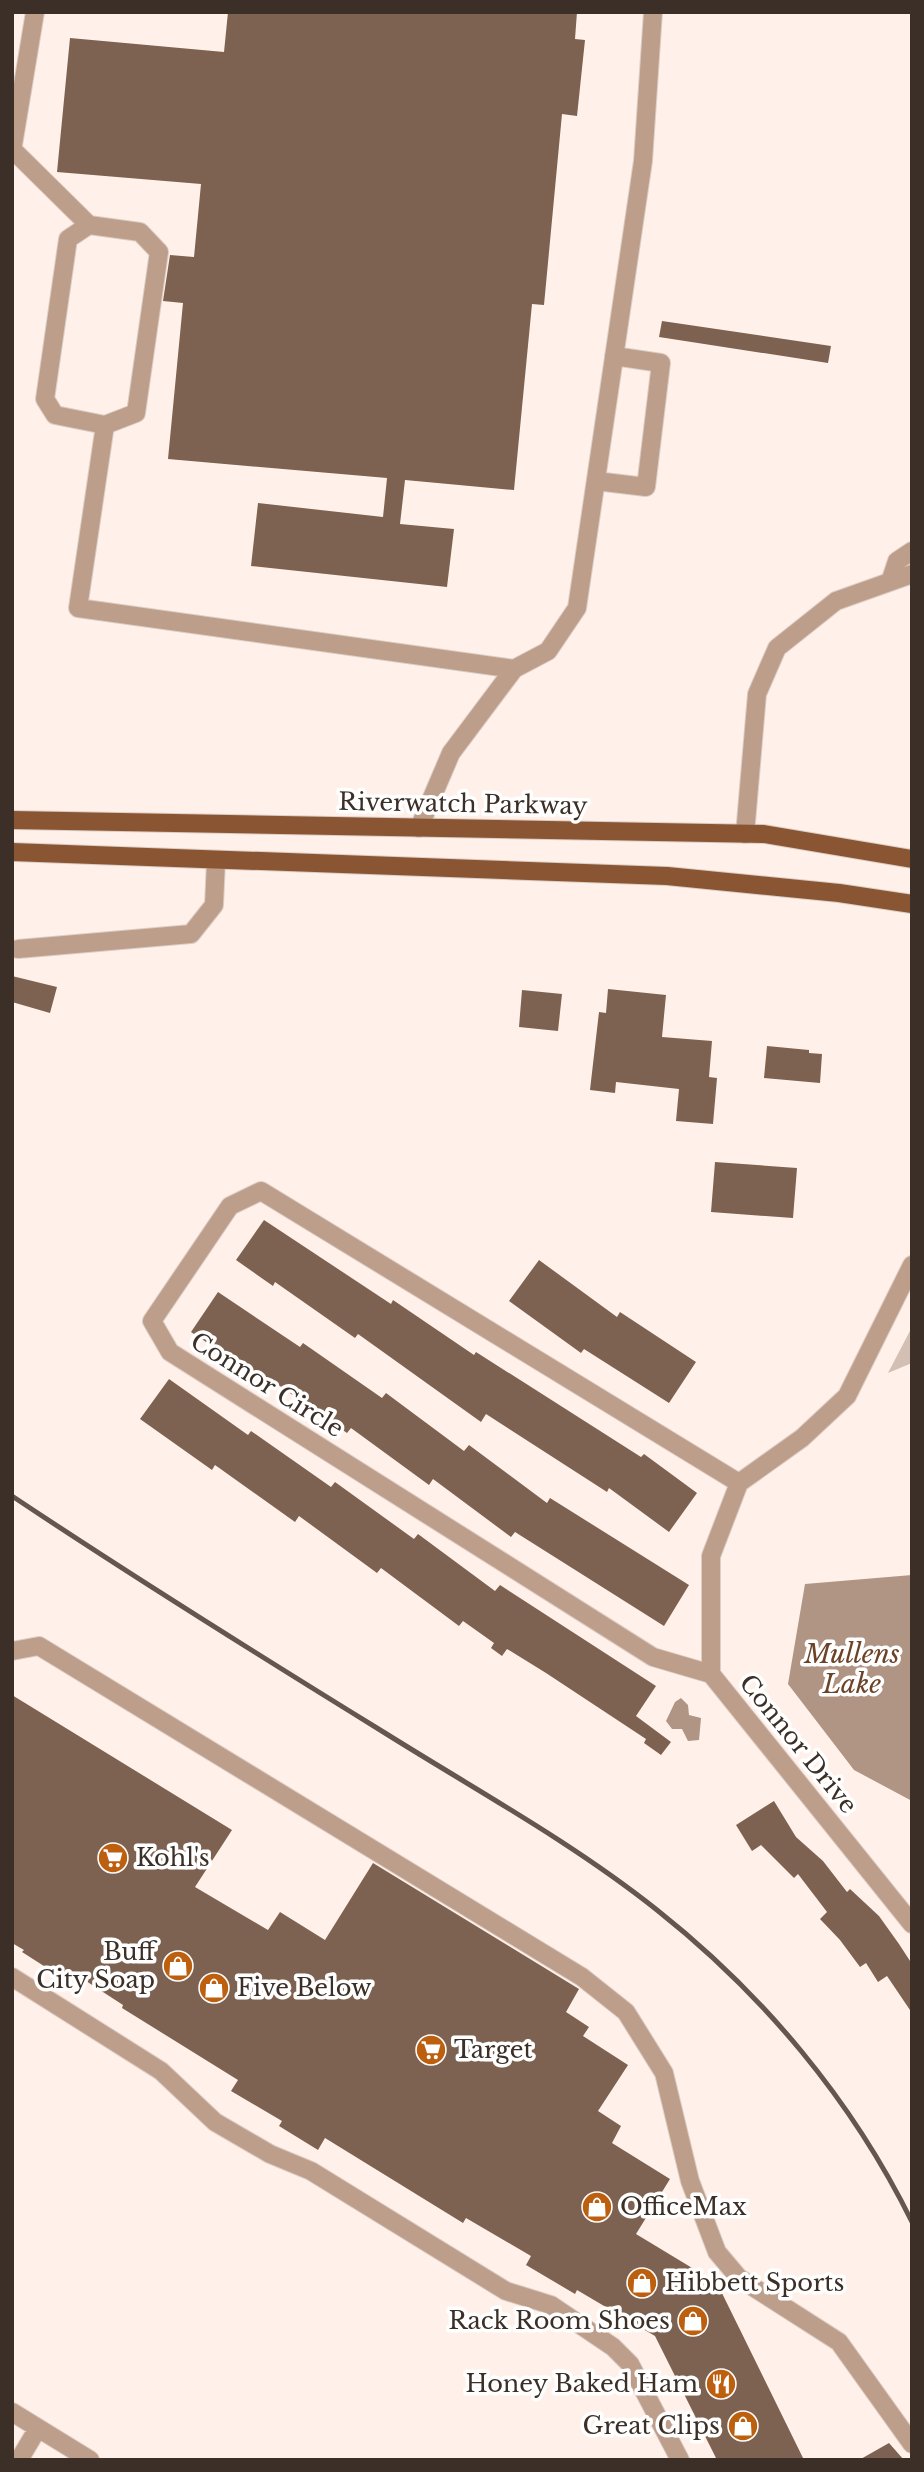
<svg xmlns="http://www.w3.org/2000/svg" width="924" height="2472" font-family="'Libre Baskerville',serif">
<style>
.green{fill:#d3bfb3}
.water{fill:#b09484}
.building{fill:#7e6251}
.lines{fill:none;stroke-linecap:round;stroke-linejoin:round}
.minor-casing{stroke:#dccec6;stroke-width:20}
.major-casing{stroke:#dccec6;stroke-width:20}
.minor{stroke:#bd9e8b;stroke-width:18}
.major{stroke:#8a5533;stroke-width:18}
.rail{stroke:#64574f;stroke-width:5}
.labels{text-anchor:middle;stroke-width:7;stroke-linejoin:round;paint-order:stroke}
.street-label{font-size:24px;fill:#3b2f27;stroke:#fff}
.poi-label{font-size:24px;fill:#3b2f27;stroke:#fff;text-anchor:start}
.water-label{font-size:26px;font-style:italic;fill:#6d4328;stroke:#fff}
</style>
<rect width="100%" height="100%" fill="#fff1e9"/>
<path class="green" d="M912,1327V1363L888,1373Z"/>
<path class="water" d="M912,1575V1801L854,1770L788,1684L805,1584Z
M681,1698L688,1705L689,1715L701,1718L699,1740L688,1741L682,1729H672L666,1721L675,1702Z"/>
<path class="building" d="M228,12H577L575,39L585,40L577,116L562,114L544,305L532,304L514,490L405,480L400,524L454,529L447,587L251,566L258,503L383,517L387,478L168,459L183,303L163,301L170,255L194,257L201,184L57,172L70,38L224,52Z
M662,321L831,346L828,363L659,337Z
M12,976L57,987L50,1013L12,1002Z
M608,989L666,995L662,1037L712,1041L709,1077L717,1078L713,1124L676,1121L679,1089L616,1082L615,1093L590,1090L599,1012L606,1013Z
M522,990L562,994L558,1031L519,1027Z
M767,1046L809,1050V1053L822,1054L820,1083L764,1078Z
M715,1162L797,1168L793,1218L711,1212Z
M264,1220L391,1304L393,1300L474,1355L476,1352L641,1457L644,1454L697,1493L669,1532L609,1488L607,1492L486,1414L481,1422L358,1334L355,1338L275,1282L273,1286L236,1260Z
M539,1260L617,1317L620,1312L696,1362L669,1403L584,1349L581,1353L509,1301Z
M218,1292L300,1347L303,1343L382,1398L386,1393L464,1451L469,1445L547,1503L550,1498L689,1585L664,1626L515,1532L511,1537L433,1479L429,1485L351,1428L347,1433L267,1377L265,1381L191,1332Z
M169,1379L248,1435L251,1431L331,1487L335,1482L414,1539L418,1534L495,1591L500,1585L656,1686L636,1716L671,1742L661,1755L644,1743L646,1739L546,1673L507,1649L502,1656L491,1648L494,1643L463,1621L459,1626L381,1568L377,1573L299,1516L295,1522L215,1465L212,1470L140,1419Z
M12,1695L232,1830L195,1887L268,1930L280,1912L325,1940L373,1863L579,1989L566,2012L589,2027L583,2036L628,2065L598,2111L621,2126L612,2143L670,2179L636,2234L717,2283L804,2460H717L655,2336L577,2290L575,2294L526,2265L531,2256L466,2218L463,2223L325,2138L318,2150L279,2126L282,2121L231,2091L238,2080L122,2008L123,2005L83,1979L58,1975L22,1952L24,1950L12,1943Z
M774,1801L796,1837L823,1861L847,1892L850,1889L879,1916L899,1944L912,1964V2013L887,1976L878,1982L866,1963L860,1967L840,1940L820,1919L827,1912L798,1874L794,1878L761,1845L752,1851L736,1825Z
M889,2443L904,2460H859Z"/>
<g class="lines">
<g class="minor-casing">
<path id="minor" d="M13,150L89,225
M12,151L35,12
M89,225L140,232L159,252L136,413L105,425L55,415L45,399L68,239Z
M105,425L78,608L514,669
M596,481L646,487L661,363L614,356
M891,579L897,561L912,551
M419,828L451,753L514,669L548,651L577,608L643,161L653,12
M745,834L757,694L777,648L836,601L912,574
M18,949L191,934L214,905L216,861
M912,1265L847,1396L802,1438L739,1483L711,1556V1674L912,1924
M12,1651L39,1646L582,1977L626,2012L664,2073L690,2181L717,2252L739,2278L839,2342L912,2444
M711,1674L653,1657L170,1352L152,1321L230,1206L261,1191L739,1483
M12,1977L161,2071L215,2122L270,2154L311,2171L506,2291L551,2305L613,2347L630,2364L680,2460
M12,2412L90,2460
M19,2460L38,2428"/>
</g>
<g class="major-casing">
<path id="major" d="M12,820L764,834L912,859
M12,852L667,876L839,893L912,904"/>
</g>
<use href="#minor" class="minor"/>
<use href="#major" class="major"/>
<path class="rail" d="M12,1496C135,1578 260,1656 385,1733C476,1790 573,1843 657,1910C763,1994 852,2100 912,2222"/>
</g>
<defs>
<g id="supermarket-disc" transform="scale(1.575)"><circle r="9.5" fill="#bc5f0f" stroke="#fff"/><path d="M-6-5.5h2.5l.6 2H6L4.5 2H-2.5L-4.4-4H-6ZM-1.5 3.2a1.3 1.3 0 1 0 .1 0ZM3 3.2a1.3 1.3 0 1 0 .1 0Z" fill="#fff"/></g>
<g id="shop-disc" transform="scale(1.575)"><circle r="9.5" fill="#bc5f0f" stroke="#fff"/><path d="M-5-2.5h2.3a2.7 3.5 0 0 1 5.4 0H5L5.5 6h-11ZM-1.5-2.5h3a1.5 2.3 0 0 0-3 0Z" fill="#fff"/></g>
<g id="restaurant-disc" transform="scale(1.575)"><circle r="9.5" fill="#bc5f0f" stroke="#fff"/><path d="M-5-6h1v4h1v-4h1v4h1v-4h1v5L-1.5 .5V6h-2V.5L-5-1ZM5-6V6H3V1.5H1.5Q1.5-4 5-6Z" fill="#fff"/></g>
</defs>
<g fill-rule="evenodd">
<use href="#supermarket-disc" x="113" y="1858"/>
<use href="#shop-disc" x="178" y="1966"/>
<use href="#shop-disc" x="214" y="1988"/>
<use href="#supermarket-disc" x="431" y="2050"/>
<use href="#shop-disc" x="597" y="2207"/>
<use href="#shop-disc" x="642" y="2283"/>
<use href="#shop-disc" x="693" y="2321"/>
<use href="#restaurant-disc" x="721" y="2384"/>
<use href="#shop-disc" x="743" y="2426"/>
</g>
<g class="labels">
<g class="street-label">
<text transform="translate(463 804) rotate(1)" y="8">Riverwatch Parkway</text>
<text transform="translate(267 1385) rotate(32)" y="8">Connor Circle</text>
<text transform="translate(798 1744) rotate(51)" y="8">Connor Drive</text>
</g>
<g class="poi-label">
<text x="136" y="1866">Kohl's</text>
<text x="155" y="1960" text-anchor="end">Buff<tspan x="155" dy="28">City Soap</tspan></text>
<text x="237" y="1996">Five Below</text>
<text x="454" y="2058">Target</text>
<text x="620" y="2215">OfficeMax</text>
<text x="665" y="2291">Hibbett Sports</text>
<text x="670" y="2329" text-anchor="end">Rack Room Shoes</text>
<text x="698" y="2392" text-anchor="end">Honey Baked Ham</text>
<text x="720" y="2434" text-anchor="end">Great Clips</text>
</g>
<g class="water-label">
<text x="852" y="1663">Mullens<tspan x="852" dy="30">Lake</tspan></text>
</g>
</g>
<rect width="924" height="2472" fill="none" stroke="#3b2f27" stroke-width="28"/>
</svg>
